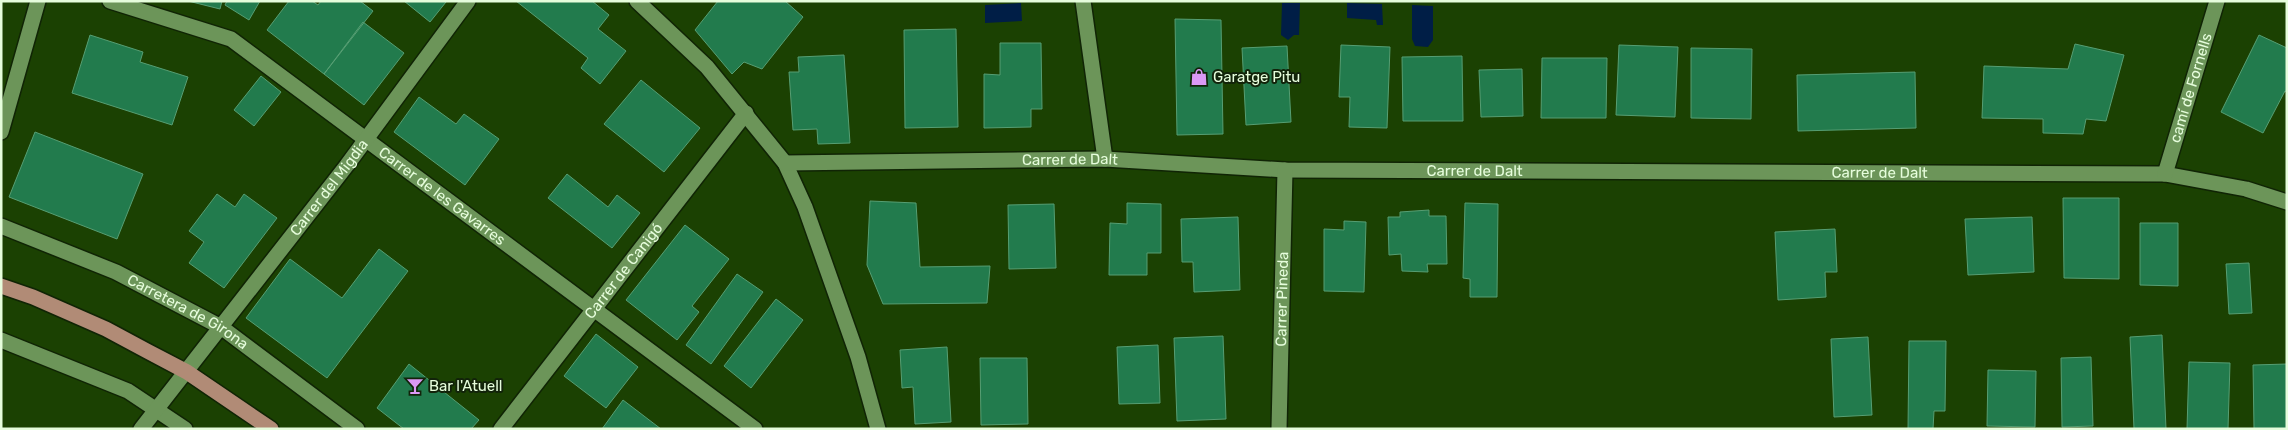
<svg xmlns="http://www.w3.org/2000/svg" width="2288" height="430" font-family="Rubik,sans-serif">
<style>
.water{fill:#001e46}
.building{fill:#227b4d;stroke:#569e73}
.lines{fill:none;stroke-linecap:round;stroke-linejoin:round}
.minor-casing{stroke:#102405;stroke-width:18}
.major-casing{stroke:#102405;stroke-width:18}
.minor{stroke:#6c9559;stroke-width:15}
.major{stroke:#b18b76;stroke-width:15}
.labels{text-anchor:middle;stroke-width:4;stroke-linejoin:round;paint-order:stroke}
.poi-label{font-size:15px;fill:#e6fddc;stroke:#12230a;text-anchor:start}
.street-label{font-size:15px;fill:#e6fddc;stroke:#12230a}
</style>
<rect width="100%" height="100%" fill="#1b4102"/>
<path class="water" d="M1021,3L1022,21L985,23V5Z
M1282,3H1300L1299,35H1294L1288,40L1281,35Z
M1347,3L1382,4L1383,25H1377L1376,20L1347,18Z
M1412,5L1433,6V40L1428,47L1415,46L1412,39Z"/>
<path class="building" d="M188,1H222L220,9Z
M227,1H260L249,20L225,5Z
M289,1H312L318,5L321,1H360L373,11L324,74L267,30Z
M404,1H446V2L430,22Z
M516,1H592L609,15L598,29L626,51L600,84L581,68L588,58Z
M718,1H785L803,17L762,69L744,62L732,74L695,30Z
M1175,19L1221,20L1223,134L1177,135Z
M363,22L404,53L364,105L324,74Z
M956,29L958,127L905,128L904,30Z
M90,35L143,52L140,62L188,77L172,125L72,93Z
M2259,35L2287,48V92L2285,91L2263,133L2221,112Z
M1000,43H1041L1042,109H1031V127L984,128V74L1000,75Z
M2075,44L2124,55L2106,121L2086,119L2083,134L2043,133V119L1982,118L1984,66L2068,69Z
M1341,45L1390,47L1387,128L1349,127L1350,97H1339Z
M1619,45L1678,47L1675,117L1616,115Z
M1287,46L1291,122L1246,125L1242,48Z
M1691,48L1752,49L1751,119L1691,118Z
M844,55L850,143L818,144L817,129L793,130L789,72H799L798,57Z
M1462,56L1463,121H1403L1402,57Z
M1542,58H1607L1606,118H1541Z
M1522,69L1523,116L1481,117L1479,70Z
M1915,72L1916,128L1798,131L1797,75Z
M261,76L281,92L254,126L234,110Z
M641,80L700,128L664,172L604,124Z
M419,97L456,124L464,114L499,139L465,185L394,132Z
M35,132L143,174L117,239L9,197Z
M567,174L608,207L617,195L640,213L612,248L548,198Z
M217,194L235,207L244,194L277,218L224,288L189,263L204,242L189,231Z
M2063,198H2119V279L2064,278Z
M870,201L916,203L920,267L990,266L987,303L883,304L867,265Z
M1127,203L1161,204V253H1147V275H1109L1110,223L1127,224Z
M1465,203L1498,204L1497,297H1470V279L1463,278Z
M1054,204L1056,268L1009,269L1008,205Z
M1429,210V216H1446L1447,264H1427L1428,272L1402,271L1401,254L1389,255L1388,217H1400V212Z
M1238,217L1240,290L1194,292L1193,262H1182L1181,219Z
M2032,217L2034,272L1968,275L1965,219Z
M1344,221L1366,222L1364,292L1324,291V229L1344,230Z
M2140,223H2178V286L2140,285Z
M685,225L729,259L692,306L699,312L677,340L626,300Z
M1835,229L1837,272H1825L1826,297L1778,300L1775,232Z
M379,249L408,271L327,378L246,318L290,259L342,298Z
M2249,263L2252,313L2229,314L2226,264Z
M737,274L763,292L711,364L686,345Z
M776,299L803,320L751,388L724,366Z
M596,334L638,367L606,408L564,376Z
M2162,335L2166,429H2134L2130,337Z
M1223,336L1226,419L1177,421L1174,338Z
M1868,337L1872,415L1834,417L1831,339Z
M1909,341H1946L1945,411H1934L1933,429H1908Z
M1158,345L1160,403L1119,404L1117,347Z
M947,347L951,422L915,424L913,387L902,388L900,350Z
M2091,357L2093,426L2062,427L2061,358Z
M980,358H1027L1028,424L981,425Z
M2189,362L2230,363L2228,429H2187Z
M409,364L479,420L471,429H404L377,408Z
M2287,364V429H2254L2253,365Z
M1988,370L2036,371L2035,427L1987,426Z
M623,400L661,429H602Z"/>
<g class="lines">
<g class="minor-casing">
<g id="minor">
<path id="s1" d="M110,1L231,39L755,429"/>
<path d="M637,1L707,67L785,163L805,207L858,357L878,429"/>
<path d="M1083,1L1105,159"/>
<path d="M1,132L38,1"/>
<path id="s2" d="M785,163L1105,159L1285,170L2165,174L2246,189L2287,202"/>
<path id="s3" d="M2165,174L2217,1"/>
<path id="s4" d="M1,226L116,272L221,327L357,429"/>
<path d="M1,340L128,391L185,429"/>
<path id="s5" d="M141,429L347,165L468,1"/>
<path id="s6" d="M501,429L746,113"/>
<path id="s7" d="M1279,429L1285,170"/>
</g>
</g>
<g class="major-casing">
<path id="major" d="M1,286L33,297L106,329L147,351L187,372L271,429"/>
</g>
<use href="#minor" class="minor"/>
<use href="#major" class="major"/>
</g>
<defs>
<g id="shop-bare" transform="scale(1.35)"><path d="M-5-2.5h2.3a2.7 3.5 0 0 1 5.4 0H5L5.5 6h-11ZM-1.5-2.5h3a1.5 2.3 0 0 0-3 0Z" fill="#db99f5" stroke="#12230a" stroke-width="2.5" paint-order="stroke"/></g>
<g id="bar-bare" transform="scale(1.35)"><path d="M-6-5H6L.8 .8V4.5H3.5V6h-7V4.5H-.8V.8Z" fill="#db99f5" stroke="#12230a" stroke-width="2.5" paint-order="stroke"/></g>
</defs>
<g fill-rule="evenodd">
<use href="#shop-bare" x="1199" y="77"/>
<use href="#bar-bare" x="415" y="386"/>
</g>
<g class="labels">
<g class="poi-label">
<text x="1213" y="82">Garatge Pitu</text>
<text x="429" y="391">Bar l'Atuell</text>
</g>
<g class="street-label">
<text dy="5" stroke="none"><textPath href="#s3" startOffset="90">camí de Fornells</textPath></text>
<text dy="5" stroke="none"><textPath href="#s2" startOffset="285">Carrer de Dalt</textPath></text>
<text dy="5" stroke="none"><textPath href="#s2" startOffset="690">Carrer de Dalt</textPath></text>
<text dy="5" stroke="none"><textPath href="#s2" startOffset="1095">Carrer de Dalt</textPath></text>
<text dy="5" stroke="none"><textPath href="#s5" startOffset="306">Carrer del Migdia</textPath></text>
<text dy="5" stroke="none"><textPath href="#s1" startOffset="390">Carrer de les Gavarres</textPath></text>
<text dy="5" stroke="none"><textPath href="#s6" startOffset="200">Carrer de Canigó</textPath></text>
<text dy="5" stroke="none"><textPath href="#s7" startOffset="130">Carrer Pineda</textPath></text>
<text dy="5" stroke="none"><textPath href="#s4" startOffset="206">Carretera de Girona</textPath></text>
</g>
</g>
<rect width="2288" height="430" fill="none" stroke="#e6fddc" stroke-width="5"/>
</svg>
